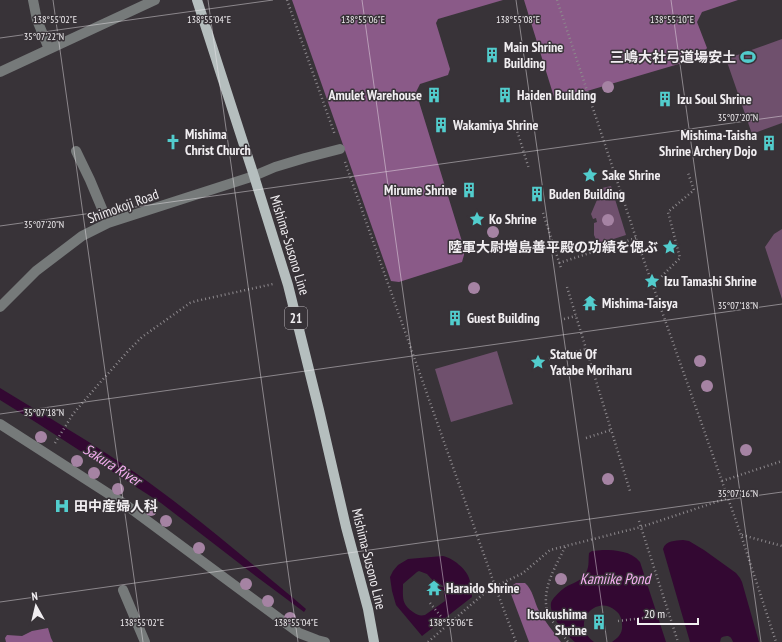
<svg xmlns="http://www.w3.org/2000/svg" width="782" height="642" font-family="'PT Sans Narrow','Noto Sans JP',sans-serif">
<style>
.green{fill:#6f506d}
.forest{fill:#8a5a88}
.water{fill:#330832;fill-rule:evenodd}
.lines{fill:none;stroke-linecap:round;stroke-linejoin:round}
.path{stroke:#8d898d;stroke-width:2.5;stroke-dasharray:1 3;stroke-linecap:butt}
.minor{stroke:#767a7a;stroke-width:10}
.major{stroke:#b5bebe;stroke-width:10}
.tree{fill:#a583a3}
.ticks{fill:none;stroke:#f1eef1;stroke-width:1;stroke-opacity:0.45}
.labels{text-anchor:middle;stroke-width:3;stroke-linejoin:round;paint-order:stroke}
.shield{fill:#383338;stroke:#bab6ba;stroke-width:1}
.shield-label{font-size:13px;font-weight:bold;fill:#f1eef1}
.poi-label{font-size:14px;font-weight:bold;fill:#f1eef1;stroke:#383338;text-anchor:start}
.street-label{font-size:14px;fill:#f1eef1;stroke:#383338}
.water-label{font-size:15px;font-style:italic;fill:#f7aff3;stroke:#383338}
.ticks-label{font-size:10px;text-anchor:middle;fill:#f1eef1;stroke:#383338;stroke-width:3;stroke-linejoin:round;paint-order:stroke}
</style>
<rect width="100%" height="100%" fill="#383338"/>
<path class="green" d="M782,39V123L752,134L726,59Z
M611,186L626,235L598,244L594,235V223L597,222L596,218L593,219L591,214L602,188Z
M782,229V299L765,247L774,234Z
M497,351L513,404L451,422L435,369Z"/>
<path class="forest" d="M292,0H503L438,19L436,23L450,69L448,75L420,84L416,92L464,248V255L462,262L399,282L391,281Z
M524,0H738L702,12L697,22L707,48L699,58L560,99L554,97Z
M516,583H525C533,590 534,601 539,611C545,622 554,632 561,642H529L511,594V589L513,585Z
M48,628L51,638L53,642H6L5,638L7,635L22,636L32,631Z"/>
<path class="water" d="M0,388C46,416 93,443 137,474C191,512 241,555 292,597L306,609L304,612L257,577L161,503L37,423L0,400Z
M683,540L689,541L704,550L736,573L740,578L742,582L759,642H733C731,635 726,635 721,638L720,642H690L663,549C666,540 675,541 683,540Z
M603,550C616,550 631,551 640,562L666,642H612C618,638 623,633 622,625C622,619 620,614 616,611C596,593 569,624 594,642H575C566,634 549,617 551,603C552,599 559,592 563,589C569,584 578,583 584,576C590,568 588,562 589,553L592,551Z
M443,556C453,558 466,569 469,578C471,584 472,591 472,597L422,636L396,605L392,591L390,577L393,571L398,565L408,559ZM419,571L427,574L444,593L445,601L425,615C420,616 417,615 413,612C401,604 403,597 403,584L417,572Z"/>
<g class="lines">
<path class="path" d="M287,0L335,135
M557,0L636,238L741,535L776,642
M515,124L529,169
M345,162L495,586L516,642
M543,213L561,268
M559,263L636,238
M653,285L680,258L668,212L694,190L688,173
M567,287L630,491
M564,319L576,316
M549,359L586,349
M586,438L611,430
M55,443L73,414L97,386L129,350L142,337L190,303L196,301L273,284
M722,481L782,461
M639,521L678,642
M742,535L782,546
M565,547C555,568 538,594 550,618L568,642
M430,603L448,625
M618,621L669,615
M428,642L488,590L523,573L550,550L641,527L728,498"/>
<path class="minor" d="M33,0L37,20L49,49
M0,72L155,0
M76,151L90,180L108,223
M0,307L36,271L82,236L108,223L254,176L275,167L305,158L340,149
M0,424L126,505L299,633L317,640L325,642
M123,590L145,642"/>
<path class="major" d="M197,0L254,176L288,285L319,410L346,527L368,609L374,642"/>
</g>
<g class="tree">
<circle cx="608" cy="87" r="6"/>
<circle cx="608" cy="220" r="6"/>
<circle cx="493" cy="232" r="6"/>
<circle cx="474" cy="288" r="6"/>
<circle cx="700" cy="361" r="6"/>
<circle cx="707" cy="386" r="6"/>
<circle cx="41" cy="437" r="6"/>
<circle cx="746" cy="450" r="6"/>
<circle cx="77" cy="461" r="6"/>
<circle cx="94" cy="473" r="6"/>
<circle cx="608" cy="479" r="6"/>
<circle cx="118" cy="489" r="6"/>
<circle cx="151" cy="510" r="6"/>
<circle cx="166" cy="521" r="6"/>
<circle cx="199" cy="548" r="6"/>
<circle cx="561" cy="579" r="6"/>
<circle cx="246" cy="584" r="6"/>
<circle cx="268" cy="601" r="6"/>
<circle cx="290" cy="618" r="6"/>
</g>
<path class="ticks" d="M53,0L143,642M208,0L298,642M362,0L452,642M516,0L607,642M671,0L761,642M0,38L273,0M0,226L782,116M0,414L782,304M0,602L782,492"/>
<defs>
<g id="building-bare" transform="scale(1.2)"><path d="M-4-6H4V6H1V3H-1V6H-4ZM-2.5-4.3h1.7v1.8h-1.7ZM.8-4.3h1.7v1.8H.8ZM-2.5-1h1.7V.8h-1.7ZM.8-1h1.7V.8H.8Z" fill="#52cdcd" stroke="#383338" stroke-width="2.5" paint-order="stroke"/></g>
<g id="stadium-bare" transform="scale(1.2)"><path d="M0-5a6.5 5 0 1 0 0 10a6.5 5 0 1 0 0-10ZM-3.5-1.8h7v3.6h-7Z" fill="#52cdcd" stroke="#383338" stroke-width="2.5" paint-order="stroke"/></g>
<g id="church-bare" transform="scale(1.2)"><path d="M-1.2-6h2.4v3.5h3.3v2.4h-3.3V6h-2.4V-.1h-3.3v-2.4h3.3Z" fill="#52cdcd" stroke="#383338" stroke-width="2.5" paint-order="stroke"/></g>
<g id="sight-bare" transform="scale(1.2)"><path d="M0-6L1.8-2.2L6-1.7L2.9 1.2L3.7 5.4L0 3.3L-3.7 5.4L-2.9 1.2L-6-1.7L-1.8-2.2Z" fill="#52cdcd" stroke="#383338" stroke-width="2.5" paint-order="stroke"/></g>
<g id="temple-bare" transform="scale(1.2)"><path d="M0-6L5-2H3V0L6.5 2.5H4V6H1.5V3h-3V6H-4V2.5H-6.5L-3 0V-2H-5Z" fill="#52cdcd" stroke="#383338" stroke-width="2.5" paint-order="stroke"/></g>
<g id="hospital-bare" transform="scale(1.2)"><path d="M-5-5h3v3.5h4V-5h3V5h-3V1.5h-4V5h-3Z" fill="#52cdcd" stroke="#383338" stroke-width="2.5" paint-order="stroke"/></g>
</defs>
<g fill-rule="evenodd">
<use href="#building-bare" x="492" y="55"/>
<use href="#stadium-bare" x="748" y="57"/>
<use href="#building-bare" x="434" y="95"/>
<use href="#building-bare" x="505" y="95"/>
<use href="#building-bare" x="665" y="99"/>
<use href="#building-bare" x="441" y="125"/>
<use href="#church-bare" x="173" y="142"/>
<use href="#building-bare" x="769" y="143"/>
<use href="#sight-bare" x="590" y="175"/>
<use href="#building-bare" x="469" y="190"/>
<use href="#building-bare" x="537" y="194"/>
<use href="#sight-bare" x="477" y="219"/>
<use href="#sight-bare" x="670" y="247"/>
<use href="#sight-bare" x="652" y="281"/>
<use href="#temple-bare" x="590" y="303"/>
<use href="#building-bare" x="455" y="318"/>
<use href="#sight-bare" x="538" y="362"/>
<use href="#hospital-bare" x="62" y="506"/>
<use href="#temple-bare" x="434" y="588"/>
<use href="#building-bare" x="599" y="622"/>
</g>
<g class="labels">
<rect class="shield" x="285" y="307" width="22" height="22" rx="3"/>
<g class="shield-label">
<text x="296" y="323">21</text>
</g>
<g class="poi-label">
<text x="504" y="52">Main Shrine<tspan x="504" dy="16">Building</tspan></text>
<text x="736" y="62" text-anchor="end">三嶋大社弓道場安土</text>
<text x="422" y="100" text-anchor="end">Amulet Warehouse</text>
<text x="517" y="100">Haiden Building</text>
<text x="677" y="104">Izu Soul Shrine</text>
<text x="453" y="130">Wakamiya Shrine</text>
<text x="185" y="139">Mishima<tspan x="185" dy="16">Christ Church</tspan></text>
<text x="757" y="140" text-anchor="end">Mishima-Taisha<tspan x="757" dy="16">Shrine Archery Dojo</tspan></text>
<text x="602" y="180">Sake Shrine</text>
<text x="457" y="195" text-anchor="end">Mirume Shrine</text>
<text x="549" y="199">Buden Building</text>
<text x="489" y="224">Ko Shrine</text>
<text x="658" y="252" text-anchor="end">陸軍大尉増島善平殿の功績を偲ぶ</text>
<text x="664" y="286">Izu Tamashi Shrine</text>
<text x="602" y="308">Mishima-Taisya</text>
<text x="467" y="323">Guest Building</text>
<text x="550" y="359">Statue Of<tspan x="550" dy="16">Yatabe Moriharu</tspan></text>
<text x="74" y="511">田中産婦人科</text>
<text x="446" y="593">Haraido Shrine</text>
<text x="587" y="619" text-anchor="end">Itsukushima<tspan x="587" dy="16">Shrine</tspan></text>
</g>
<g class="street-label">
<text transform="translate(123 206) rotate(-20)" y="5">Shimokoji Road</text>
<text transform="translate(290 245) rotate(73)" y="5">Mishima-Susono Line</text>
<text transform="translate(369 559) rotate(76)" y="5">Mishima-Susono Line</text>
</g>
<g class="water-label">
<text transform="translate(112 465) rotate(32)" y="5">Sakura River</text>
<text x="615" y="584">Kamiike Pond</text>
</g>
</g>
<g class="ticks-label">
<text x="55" y="23">138°55'02"E</text>
<text x="209" y="23">138°55'04"E</text>
<text x="363" y="23">138°55'06"E</text>
<text x="518" y="23">138°55'08"E</text>
<text x="672" y="23">138°55'10"E</text>
<text x="44" y="40">35°07'22"N</text>
<text x="738" y="121">35°07'20"N</text>
<text x="44" y="228">35°07'20"N</text>
<text x="738" y="309">35°07'18"N</text>
<text x="44" y="416">35°07'18"N</text>
<text x="738" y="497">35°07'16"N</text>
<text x="142" y="626">138°55'02"E</text>
<text x="296" y="626">138°55'04"E</text>
<text x="451" y="626">138°55'06"E</text>
</g>
<g transform="translate(36 606) rotate(352)" stroke="#383338" stroke-width="3" paint-order="stroke">
<path d="M0-3L7 15L0 10L-7 15Z" fill="#f1eef1"/>
<text y="-6" font-size="11" font-weight="bold" text-anchor="middle" fill="#f1eef1">N</text>
</g>
<path d="M638 618v6h60v-6" fill="none" stroke="#f1eef1" stroke-width="2"/>
<text x="644" y="618" font-size="12" fill="#f1eef1" stroke="#383338" stroke-width="3" paint-order="stroke">20 m</text>
</svg>
